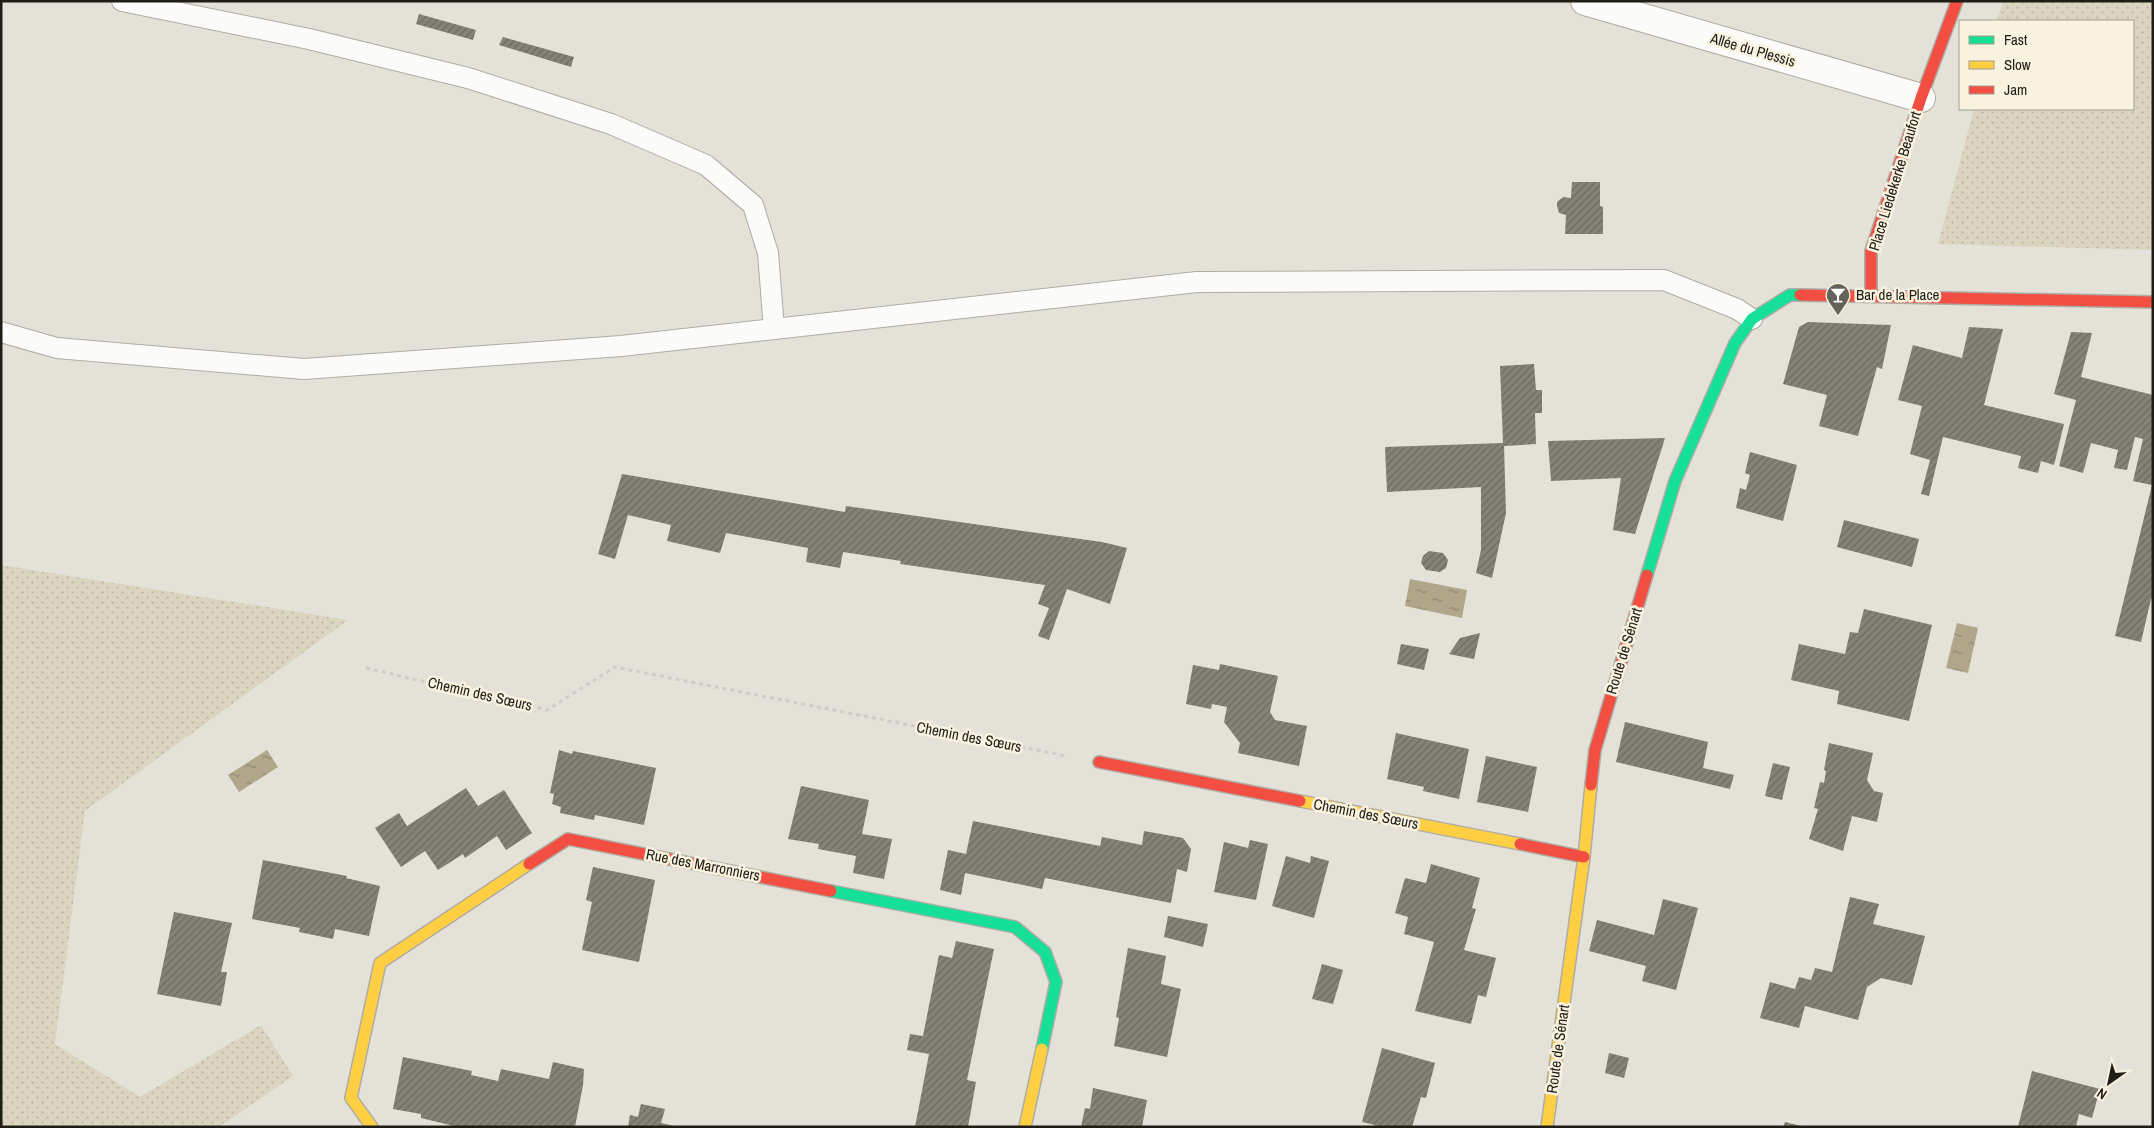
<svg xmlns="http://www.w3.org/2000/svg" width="2154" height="1128" font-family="'Archivo Narrow',sans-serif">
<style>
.park{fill:url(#park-dots)}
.water{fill:url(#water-ripples)}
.building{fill:url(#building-hatch)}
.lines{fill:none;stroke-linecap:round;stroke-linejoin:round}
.lane-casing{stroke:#aeaca4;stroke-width:22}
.street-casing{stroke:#aeaca4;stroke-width:30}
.fast-casing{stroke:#aeaca4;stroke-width:14}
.slow-casing{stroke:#aeaca4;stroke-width:14}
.jam-casing{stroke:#aeaca4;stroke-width:14}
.path{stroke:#cecdca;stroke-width:3;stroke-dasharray:4 4;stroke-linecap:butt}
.lane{stroke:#fbfbf9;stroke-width:20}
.street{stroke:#fbfbf9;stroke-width:28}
.fast{stroke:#16e098;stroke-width:11}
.slow{stroke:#ffcf43;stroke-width:11}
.jam{stroke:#f24e42;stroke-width:11}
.labels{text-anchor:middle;stroke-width:5;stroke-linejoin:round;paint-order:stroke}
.street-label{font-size:15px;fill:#1f1d16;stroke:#f8f2df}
.poi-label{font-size:15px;fill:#1f1d16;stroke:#f8f2df;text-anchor:start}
</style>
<defs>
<pattern id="park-dots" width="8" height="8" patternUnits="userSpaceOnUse" patternTransform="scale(1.25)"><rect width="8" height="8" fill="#dbd4bf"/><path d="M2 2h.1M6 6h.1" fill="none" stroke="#bcb6a3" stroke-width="1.8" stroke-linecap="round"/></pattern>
<pattern id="water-ripples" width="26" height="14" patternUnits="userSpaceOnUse" patternTransform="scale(1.25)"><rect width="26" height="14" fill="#b0a78a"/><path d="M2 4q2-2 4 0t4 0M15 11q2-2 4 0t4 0" fill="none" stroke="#8f8770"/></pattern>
<pattern id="building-hatch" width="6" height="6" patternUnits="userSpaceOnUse" patternTransform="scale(1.25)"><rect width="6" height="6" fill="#858378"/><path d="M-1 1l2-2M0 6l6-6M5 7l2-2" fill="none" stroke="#6c6b61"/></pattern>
</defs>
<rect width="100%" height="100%" fill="#e4e2d8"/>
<path class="park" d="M2003,1H2153V250L1938,244L1974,109H2133V21H1997Z
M1,565L348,620L85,811L55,1044L140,1097L261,1025L293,1076L219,1127H1Z"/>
<path class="water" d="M1410,579L1467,590L1462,618L1405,606Z
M1957,623L1978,628L1968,673L1946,668Z
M267,750L278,767L239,792L228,775Z"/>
<path class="building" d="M419,14L476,30L473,40L416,24Z
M503,37L574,57L571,67L499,45Z
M1572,182H1600V206L1603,207V234H1565L1566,215L1559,213L1557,206V202L1563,197L1571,198Z
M1808,322L1891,325L1882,369L1877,367L1858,436L1819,426L1827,395L1783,384L1799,327Z
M1969,327L2003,329L1984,405L2064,424L2054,465L2041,461L2038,473L2018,468L2021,456L1943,437L1929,496L1921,494L1930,460L1910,454L1922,406L1898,400L1913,345L1962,358Z
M2071,332L2092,333L2081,377L2153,395V599H2151L2141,642L2115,636L2152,485L2133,481L2143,439L2135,437L2127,470L2114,468L2118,450L2091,443L2083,473L2059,466L2076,400L2054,394Z
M1534,364L1536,390H1542V413H1535L1536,444L1504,446L1506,513L1492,578L1476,573L1481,550V487L1387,492L1385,447L1503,443L1500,366Z
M1665,438L1635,534L1613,530L1621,478L1551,481L1548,441Z
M1750,452L1797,465L1783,521L1736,508L1740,488L1746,490L1750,475L1745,473Z
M622,474L845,512L846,506L1102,542L1127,548L1110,604L1067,589L1049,640L1038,636L1049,608L1038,604L1045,585L900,564L901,561L843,552L840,568L806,562L808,548L726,533L720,553L667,541L671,525L628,515L615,559L598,554Z
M1844,520L1919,539L1912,567L1837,547Z
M1429,551L1443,553L1448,560L1446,568L1440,572L1426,570L1421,563L1423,556Z
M1864,609L1932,625L1909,721L1837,704L1839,691L1791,680L1799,644L1845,654L1850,632L1858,633Z
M1480,633L1474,659L1449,654L1460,638Z
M1401,644L1429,649L1424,670L1397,664Z
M1220,664L1278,676L1270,712L1275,720L1307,726L1299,766L1238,753L1240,743L1224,722L1227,707L1212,704L1211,709L1186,704L1193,665L1219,670Z
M1625,722L1708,742L1703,768L1734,775L1730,789L1616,762Z
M1396,733L1469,749L1459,799L1423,791L1424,787L1387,779Z
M1829,743L1873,753L1867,780L1874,791L1883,793L1877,822L1852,816L1843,851L1809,839L1818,809L1814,808L1820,782L1824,783L1826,771L1824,770Z
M559,750L572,754L573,751L656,768L644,825L595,815L594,820L560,813L561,807L552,804L554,794L550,793Z
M1486,756L1537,767L1528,812L1477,802Z
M1773,763L1790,767L1782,800L1765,796Z
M801,786L869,800L862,834L892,839L884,879L853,873L856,856L818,849L819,844L788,839Z
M466,788L478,806L504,790L532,833L506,850L497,836L465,858L463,854L438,870L425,851L401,867L375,828L399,813L407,826Z
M973,821L1100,846L1102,837L1142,845L1144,831L1183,838L1191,849L1187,872L1177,869L1171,903L1045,878L1042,889L965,873L961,895L940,890L948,850L966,854Z
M1250,840L1268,844L1256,900L1214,892L1224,842L1248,848Z
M1286,856L1310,863L1311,856L1329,861L1314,918L1272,906Z
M263,860L347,876L346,878L380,886L369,936L335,929L333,939L299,932L300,928L252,919Z
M1431,864L1480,878L1472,908L1476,909L1464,950L1496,958L1486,997L1478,995L1471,1024L1415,1011L1434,942L1404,934L1408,917L1395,913L1405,878L1426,883Z
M593,867L655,880L639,962L582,950L592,902L586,900Z
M1850,897L1879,904L1873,924L1925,936L1912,985L1881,978L1867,987L1858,1020L1805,1006L1799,1028L1760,1018L1770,982L1795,989L1799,977L1811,980L1815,968L1832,972Z
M1663,899L1698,908L1676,990L1642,981L1646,966L1589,951L1597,920L1654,935Z
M174,912L232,923L221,972H227L221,1006L157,994Z
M1168,916L1208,924L1203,947L1164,937Z
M956,941L994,949L967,1080L976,1082L968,1127H915L929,1054L907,1050L910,1034L923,1036L939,955L952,958Z
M1128,948L1166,956L1161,984L1181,989L1167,1057L1114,1046L1119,1018L1116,1017Z
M1322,964L1343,970L1333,1004L1312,999Z
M1382,1048L1435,1063L1426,1098L1421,1097L1412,1127H1374L1375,1125L1362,1122Z
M1609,1053L1629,1058L1624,1078L1605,1073Z
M403,1057L472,1071L471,1075L498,1081L501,1069L549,1079L553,1062L584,1069L583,1085L575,1127H458L421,1118V1114L393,1109Z
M2032,1071L2100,1089L2092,1118L2079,1114L2076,1127H2018Z
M1093,1088L1147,1100L1142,1127H1081L1085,1108L1090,1109Z
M641,1104L665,1109L661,1123L678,1127H628L630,1115L638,1117Z
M1785,1122L1801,1126V1127H1783Z"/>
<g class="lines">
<g class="lane-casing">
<path id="lane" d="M122,1L309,39L468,78L611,124L706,165L753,205L768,253L774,329
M1,332L57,348L304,369L621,346L1197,282L1664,280L1737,309L1752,319"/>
</g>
<g class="street-casing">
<path id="street" d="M1585,1L1921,98"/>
</g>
<g class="fast-casing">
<path id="fast" d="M1647,575L1675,481L1735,343L1752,319L1790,295H1800
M831,891L1015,927L1045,952L1056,982L1042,1049"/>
</g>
<g class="slow-casing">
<path id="slow" d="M1300,801L1520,844
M372,1127L351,1098L380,963L529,864
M1025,1127L1042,1049
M1547,1127L1584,857L1591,785"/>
</g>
<g class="jam-casing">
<path id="jam" d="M1800,295L2153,302
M1871,295V251L1921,98L1957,1
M1099,762L1300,801
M1591,785L1595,750L1647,575
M1520,844L1584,857
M529,864L568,839L831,891"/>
</g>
<path class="path" d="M366,668L547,710L615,667L1067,756"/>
<use href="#lane" class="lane"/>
<use href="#street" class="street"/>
<use href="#fast" class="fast"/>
<use href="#slow" class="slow"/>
<use href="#jam" class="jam"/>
</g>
<defs>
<g id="bar-pin" transform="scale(1.25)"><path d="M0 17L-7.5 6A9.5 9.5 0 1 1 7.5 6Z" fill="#64625a" stroke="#f8f2df"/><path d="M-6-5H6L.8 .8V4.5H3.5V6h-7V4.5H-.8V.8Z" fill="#fff"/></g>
</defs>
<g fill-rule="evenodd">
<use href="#bar-pin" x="1838" y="295"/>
</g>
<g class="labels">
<g class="street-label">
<text transform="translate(1753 50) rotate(16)" y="5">Allée du Plessis</text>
<text transform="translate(1895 181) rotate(-73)" y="5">Place Liedekerke Beaufort</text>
<text transform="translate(1624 651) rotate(-73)" y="5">Route de Sénart</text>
<text transform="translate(480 694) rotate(13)" y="5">Chemin des Sœurs</text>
<text transform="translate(969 737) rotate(11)" y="5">Chemin des Sœurs</text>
<text transform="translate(1366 814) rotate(11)" y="5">Chemin des Sœurs</text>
<text transform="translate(703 865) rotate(11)" y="5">Rue des Marronniers</text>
<text transform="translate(1558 1049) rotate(-82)" y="5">Route de Sénart</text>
</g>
<g class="poi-label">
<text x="1856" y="300">Bar de la Place</text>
</g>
</g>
<rect width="2154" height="1128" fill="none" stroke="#1f1d16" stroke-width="5"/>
<rect x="1959" y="20" width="175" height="90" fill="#f8f2df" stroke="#a19d8f"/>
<rect x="1969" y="36" width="25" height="8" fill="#16e098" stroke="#a19d8f"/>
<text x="2004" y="45" font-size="15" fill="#1f1d16">Fast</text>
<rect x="1969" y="61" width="25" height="8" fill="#ffcf43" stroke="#a19d8f"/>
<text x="2004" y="70" font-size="15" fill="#1f1d16">Slow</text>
<rect x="1969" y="86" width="25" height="8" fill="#f24e42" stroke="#a19d8f"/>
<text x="2004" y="95" font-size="15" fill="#1f1d16">Jam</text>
<g transform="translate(2109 1083) rotate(213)" stroke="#f8f2df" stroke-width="4" paint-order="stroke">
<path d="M0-4L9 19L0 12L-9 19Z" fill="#1f1d16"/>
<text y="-8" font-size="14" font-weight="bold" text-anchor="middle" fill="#1f1d16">N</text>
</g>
</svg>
